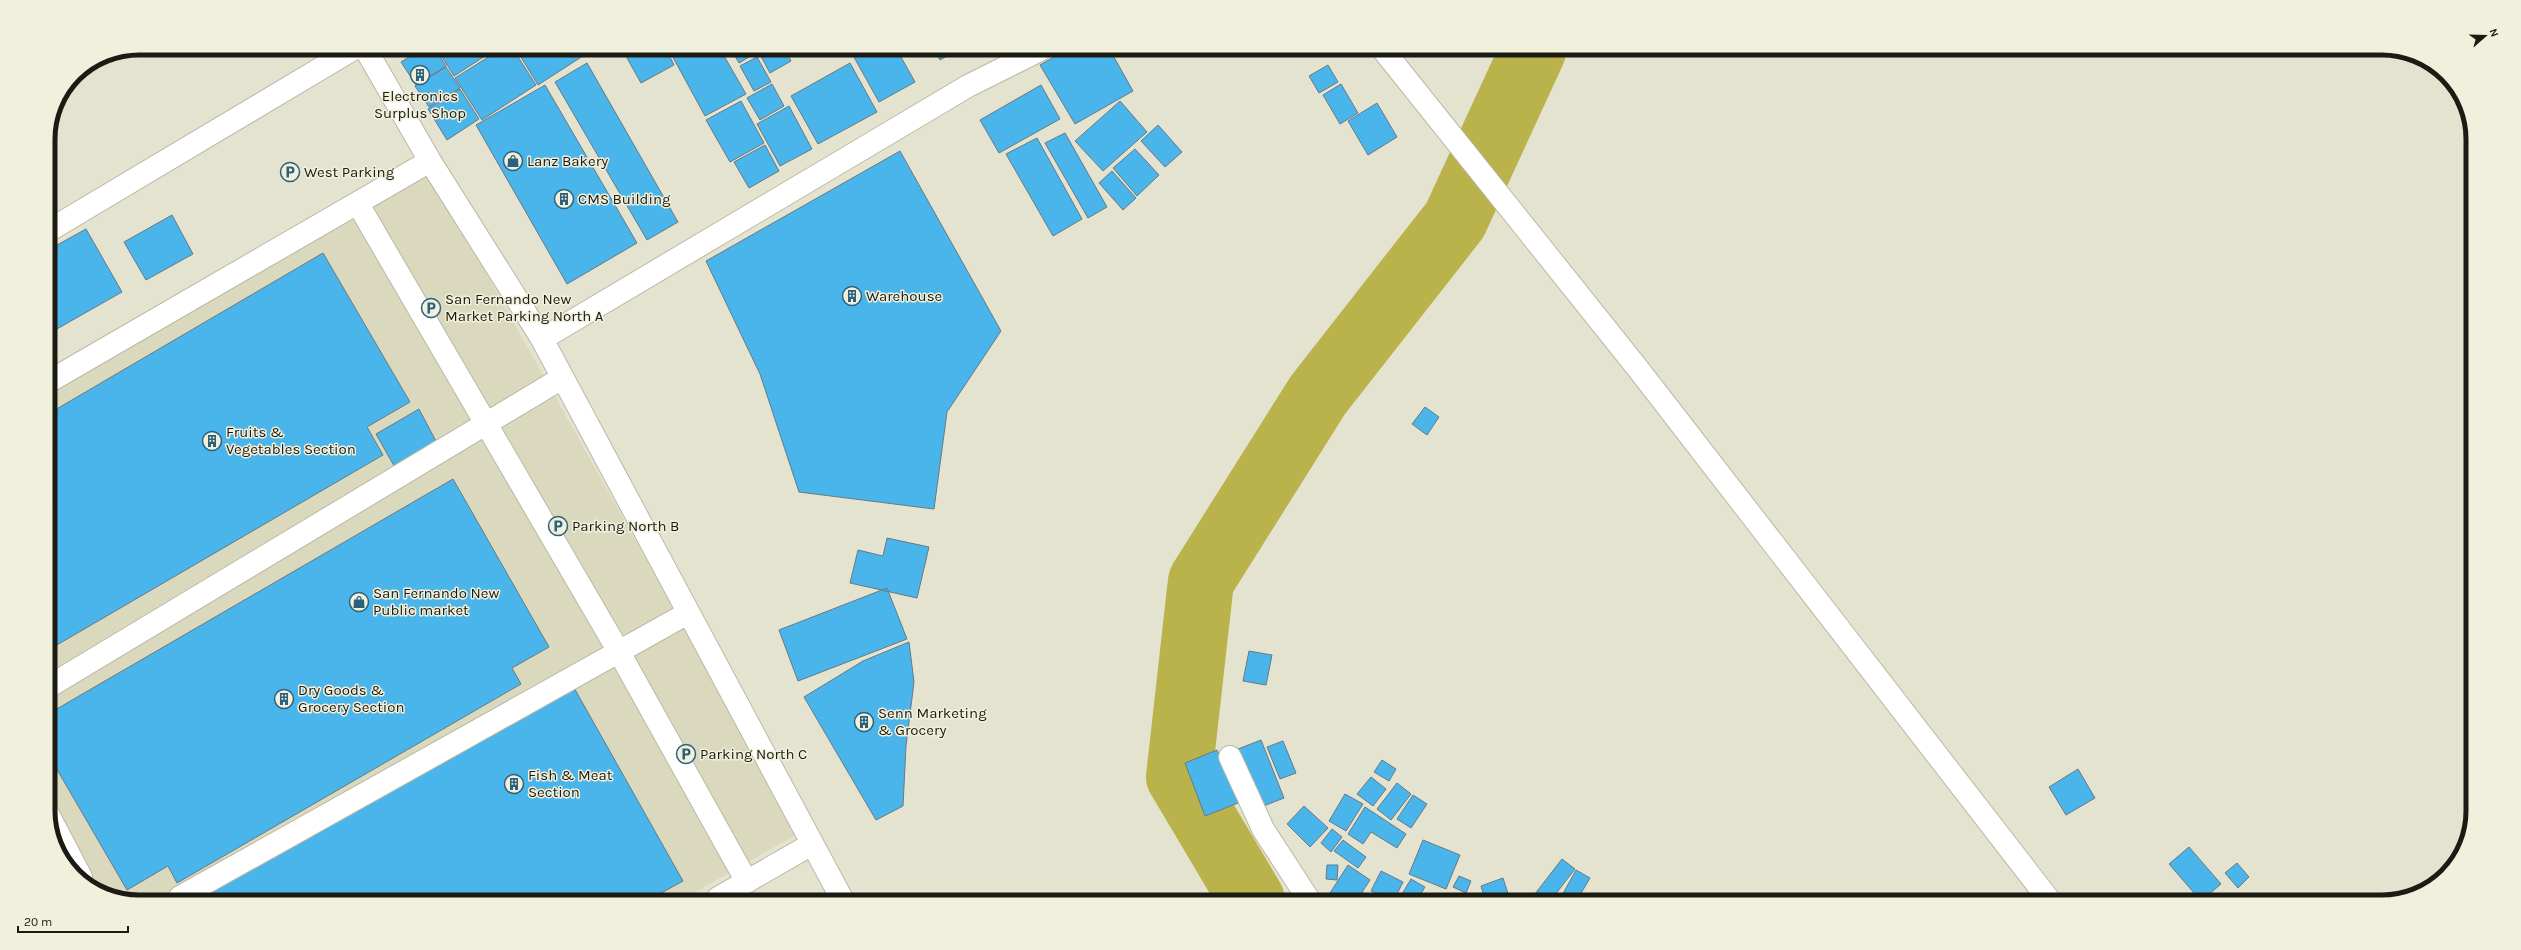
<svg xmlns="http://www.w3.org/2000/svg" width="2521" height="950" font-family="Karla,sans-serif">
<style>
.built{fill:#dad9be}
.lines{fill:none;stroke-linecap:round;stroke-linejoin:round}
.river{stroke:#bab24b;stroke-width:66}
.building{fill:#4ab5eb;stroke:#687983}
.minor-casing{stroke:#bab9a6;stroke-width:24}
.minor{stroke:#fff;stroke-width:22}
.labels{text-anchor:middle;stroke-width:3;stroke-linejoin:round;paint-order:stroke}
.poi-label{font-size:15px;fill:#1b1b14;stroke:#f1f0dc;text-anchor:start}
.rim{fill:none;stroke:#1b1b14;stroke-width:5}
</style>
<rect width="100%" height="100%" fill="#e4e3cf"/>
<path class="built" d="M428,169L799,833L685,898L110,897L67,866L48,817V387Z"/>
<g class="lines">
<path class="river" d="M1252,900L1179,777L1201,581L1318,395L1455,220L1533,51"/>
</g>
<path class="building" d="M422,49H435L446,66L416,85L401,62Z
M437,49H496L454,76Z
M501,49H513L536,85L482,120L455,78Z
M516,49H583L586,54L538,85Z
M622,49H666L674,65L641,83Z
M671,49H720L746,94L705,116L669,50Z
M731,49H752L754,54L739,63Z
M757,49H785L791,61L770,73Z
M850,50H897L915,82L879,102Z
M934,50H958L940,60Z
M1066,50H1110L1133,91L1075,124L1040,65Z
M757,57L771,82L754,91L740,66Z
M587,63L678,222L647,240L555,82Z
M850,63L877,112L818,144L791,96Z
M1328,65L1338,82L1319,93L1309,76Z
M446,67L460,88L429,107L415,86Z
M772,84L784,106L760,120L747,98Z
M1341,84L1358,113L1340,124L1323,95Z
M545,85L637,243L567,284L476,125Z
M1041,85L1060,119L999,153L980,120Z
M460,89L479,119L447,140L428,109Z
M741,101L764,143L730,162L706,120Z
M1120,101L1147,132L1103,171L1075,141Z
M1377,103L1397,137L1368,155L1348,121Z
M789,106L812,149L780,166L757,124Z
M1158,125L1182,152L1165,167L1141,141Z
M1065,133L1107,207L1088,218L1045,143Z
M1037,138L1082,219L1053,236L1006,154Z
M765,145L779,171L749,188L734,162Z
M1135,149L1159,175L1137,196L1113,168Z
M900,151L1001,331L947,412L934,509L799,492L760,374L706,261Z
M1112,171L1136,198L1123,210L1099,183Z
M172,215L193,254L146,280L124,242Z
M86,229L122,292L48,334V250Z
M323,253L410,402L367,427L383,455L50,649L48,645V414Z
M1425,407L1439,417L1427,435L1412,424Z
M419,409L438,445L397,471L376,434Z
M453,479L549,647L512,668L521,684L177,883L168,866L127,890L48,754V714Z
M887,538L929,547L917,598L850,583L858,550L883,556Z
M887,588L907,639L798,681L779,630Z
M909,642L914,682L906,746L903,806L876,820L804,697L863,661Z
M1249,651L1272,655L1266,685L1243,681Z
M573,686L683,881L652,898L197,897Z
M1261,740L1284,798L1261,807L1238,749Z
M1283,741L1296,773L1280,779L1267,747Z
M1217,750L1238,803L1205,816L1185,763Z
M1382,760L1396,769L1389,781L1374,772Z
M2078,769L2095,798L2066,815L2049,787Z
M1371,777L1386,789L1373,806L1357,794Z
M1397,783L1411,794L1391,820L1377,809Z
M1345,794L1363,804L1346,831L1329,821Z
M1413,795L1427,804L1411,828L1397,819Z
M1304,806L1328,828L1310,847L1287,824Z
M1365,807L1406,834L1397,848L1371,832L1363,844L1348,834Z
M1332,829L1342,837L1331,852L1321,843Z
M1343,840L1366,857L1358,868L1334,851Z
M1423,840L1460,855L1446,889L1409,874Z
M2189,847L2221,884L2201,901L2169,864Z
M1562,859L1575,869L1551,900H1533L1531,899Z
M2237,863L2249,877L2238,888L2225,873Z
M1327,865H1338L1337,880L1326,879Z
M1348,865L1370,880L1357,900H1340L1330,893Z
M1576,870L1590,878L1577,900H1563L1560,899Z
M1381,871L1403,882L1394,900L1371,891Z
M1459,876L1471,881L1466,893L1453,887Z
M1503,878L1510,900H1485L1481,886Z
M1411,879L1425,887L1417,900L1402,894Z
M1596,893L1608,896L1607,900H1595Z
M2107,893L2112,901H2099L2097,899Z"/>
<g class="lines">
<g class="minor-casing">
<path id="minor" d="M365,48L430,161L542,339L842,899
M1384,51L1639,370L2050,901
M358,204L619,652L747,882
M48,231L355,48
M542,339L968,86L1040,50
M48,382L430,161
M48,687L562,378
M1230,757L1263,829L1309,900
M48,814L81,877
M180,897L688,613
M718,898L812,844"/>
</g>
<use href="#minor" class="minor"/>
</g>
<defs>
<g id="building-ring" transform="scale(1)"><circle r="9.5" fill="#f1f0dc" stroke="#2c617d" stroke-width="1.5"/><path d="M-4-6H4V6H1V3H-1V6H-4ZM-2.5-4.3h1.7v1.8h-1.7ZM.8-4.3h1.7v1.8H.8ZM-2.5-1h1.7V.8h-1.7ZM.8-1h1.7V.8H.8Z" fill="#2c617d"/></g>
<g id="shop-ring" transform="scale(1)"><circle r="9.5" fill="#f1f0dc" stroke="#2c617d" stroke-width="1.5"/><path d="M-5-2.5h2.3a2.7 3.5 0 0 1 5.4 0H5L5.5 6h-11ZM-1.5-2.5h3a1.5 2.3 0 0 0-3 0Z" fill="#2c617d"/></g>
<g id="parking-ring" transform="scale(1)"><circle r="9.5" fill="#f1f0dc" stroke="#2c617d" stroke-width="1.5"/><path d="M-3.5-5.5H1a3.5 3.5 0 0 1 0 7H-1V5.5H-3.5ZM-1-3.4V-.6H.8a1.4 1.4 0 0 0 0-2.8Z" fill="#2c617d"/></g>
</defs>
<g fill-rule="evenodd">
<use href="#building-ring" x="420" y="75"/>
<use href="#shop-ring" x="513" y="161"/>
<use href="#parking-ring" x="290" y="172"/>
<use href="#building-ring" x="564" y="199"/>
<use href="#building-ring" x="852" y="296"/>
<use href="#parking-ring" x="431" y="308"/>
<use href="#building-ring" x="212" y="441"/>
<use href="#parking-ring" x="558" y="526"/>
<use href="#shop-ring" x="359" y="602"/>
<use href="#building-ring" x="284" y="699"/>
<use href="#building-ring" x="864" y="722"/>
<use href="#parking-ring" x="686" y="754"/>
<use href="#building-ring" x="514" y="784"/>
</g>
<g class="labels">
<g class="poi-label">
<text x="420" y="101" text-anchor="middle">Electronics<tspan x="420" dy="17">Surplus Shop</tspan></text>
<text x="527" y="166">Lanz Bakery</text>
<text x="304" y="177">West Parking</text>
<text x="578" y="204">CMS Building</text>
<text x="866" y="301">Warehouse</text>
<text x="445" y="304">San Fernando New<tspan x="445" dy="17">Market Parking North A</tspan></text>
<text x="226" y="437">Fruits &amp;<tspan x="226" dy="17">Vegetables Section</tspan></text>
<text x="572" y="531">Parking North B</text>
<text x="373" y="598">San Fernando New<tspan x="373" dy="17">Public market</tspan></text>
<text x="298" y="695">Dry Goods &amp;<tspan x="298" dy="17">Grocery Section</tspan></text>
<text x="878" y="718">Senn Marketing<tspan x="878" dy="17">&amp; Grocery</tspan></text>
<text x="700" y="759">Parking North C</text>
<text x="528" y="780">Fish &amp; Meat<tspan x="528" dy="17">Section</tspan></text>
</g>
</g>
<path d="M0 0H2521V950H0ZM139 55H2382A84 84 0 0 1 2466 139V811A84 84 0 0 1 2382 895H139A84 84 0 0 1 55 811V139A84 84 0 0 1 139 55Z" fill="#f1f0dc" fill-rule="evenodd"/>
<path class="rim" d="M139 55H2382A84 84 0 0 1 2466 139V811A84 84 0 0 1 2382 895H139A84 84 0 0 1 55 811V139A84 84 0 0 1 139 55Z"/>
<g transform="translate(2485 36) rotate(70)" stroke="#f1f0dc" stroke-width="3" paint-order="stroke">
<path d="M0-3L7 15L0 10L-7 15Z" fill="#1b1b14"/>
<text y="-6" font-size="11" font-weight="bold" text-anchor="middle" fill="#1b1b14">N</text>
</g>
<path d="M18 926v6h110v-6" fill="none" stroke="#1b1b14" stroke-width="2"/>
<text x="24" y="926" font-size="12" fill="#1b1b14" stroke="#f1f0dc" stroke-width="3" paint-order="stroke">20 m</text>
</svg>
